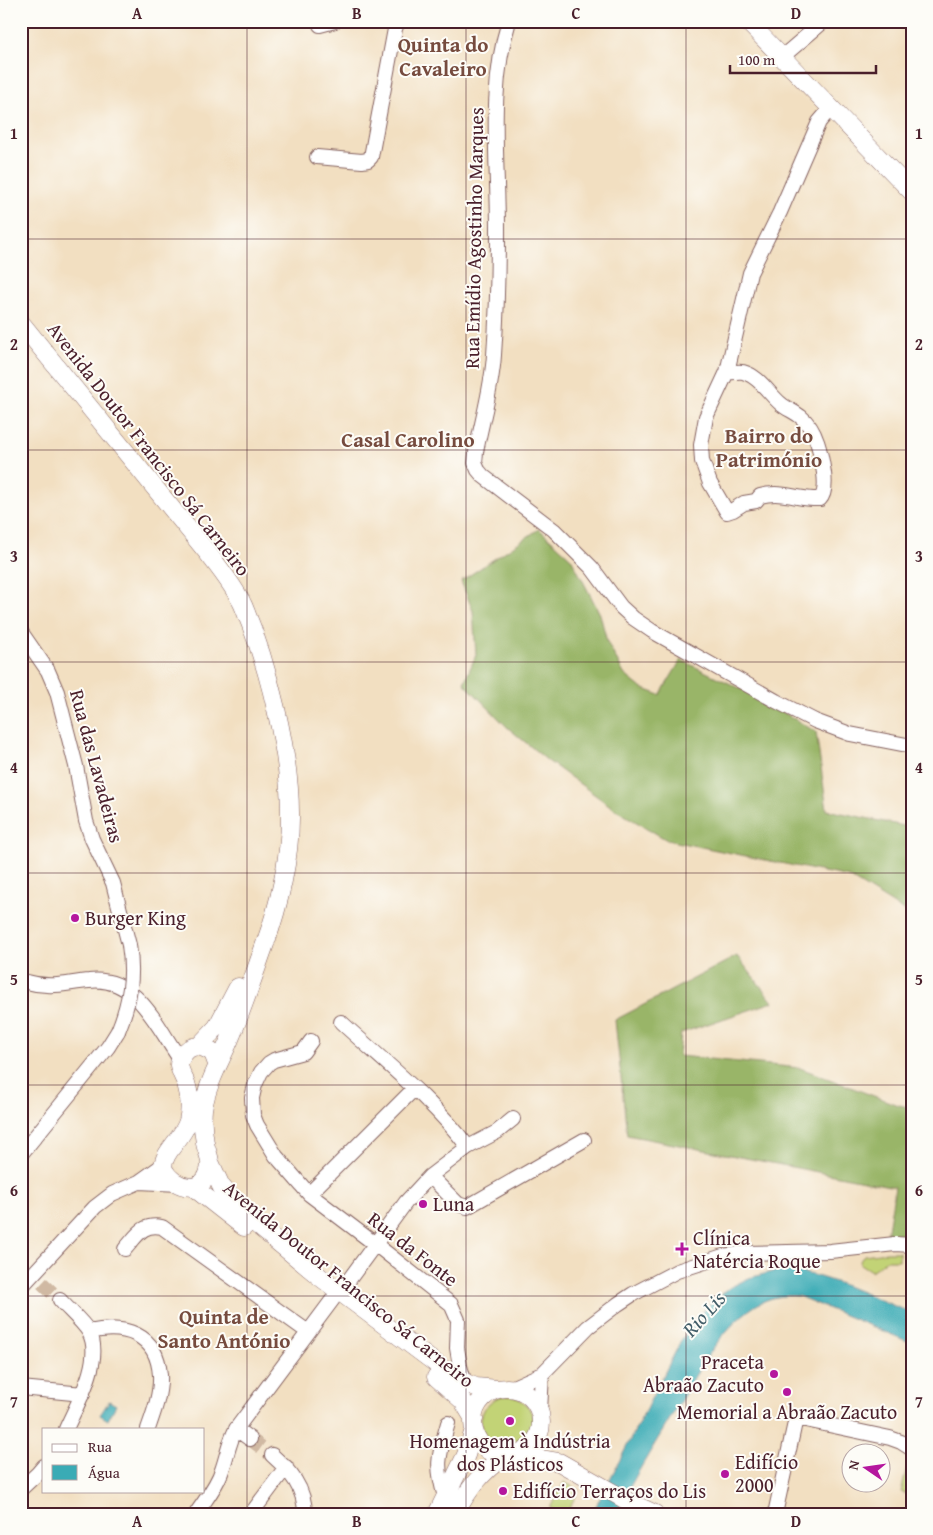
<svg xmlns="http://www.w3.org/2000/svg" width="933" height="1535" font-family="'Gentium Book Plus',serif">
<style>
.green{fill:#c2d376;stroke:#867950}
.forest{fill:#99b567;stroke:#726a49}
.water{fill:#3aabb5;stroke:#426570}
.lines{fill:none;stroke-linecap:round;stroke-linejoin:round}
.minor-tunnel{stroke:#d0b9a3;stroke-width:14;stroke-dasharray:14 7;stroke-linecap:butt}
.minor-casing{stroke:#856260;stroke-width:16}
.major-casing{stroke:#856260;stroke-width:19}
.minor{stroke:#fff;stroke-width:14}
.major{stroke:#fff;stroke-width:18}
.minor-bridge-casing{stroke:#856260;stroke-width:16;stroke-linecap:butt}
.minor-bridge{stroke:#fff;stroke-width:14}
.grid{fill:none;stroke:#4a1f2b;stroke-width:1;stroke-opacity:0.55}
.poi-dot{fill:#b5179e;stroke:#fdfcf7;stroke-width:2}
.labels{text-anchor:middle;stroke-width:4;stroke-linejoin:round;paint-order:stroke}
.street-label{font-size:20px;fill:#4a1f2b;stroke:#fdfcf7}
.poi-label{font-size:20px;fill:#4a1f2b;stroke:#fdfcf7;text-anchor:start}
.neighbourhood-label{font-size:21px;font-weight:bold;fill:#764b3e;stroke:#fdfcf7}
.water-label{font-size:21px;font-style:italic;fill:#435e69;stroke:#fdfcf7}
.neatline{fill:none;stroke:#4a1f2b;stroke-width:2}
.grid-label{font-size:16px;text-anchor:middle;font-weight:bold;fill:#4a1f2b}
</style>
<rect width="100%" height="100%" fill="#fdfcf7"/>
<filter id="ink" filterUnits="userSpaceOnUse"><feTurbulence type="fractalNoise" baseFrequency=".02" numOctaves="2"/><feDisplacementMap in="SourceGraphic" scale="10" xChannelSelector="R" yChannelSelector="G"/><feConvolveMatrix kernelMatrix="1 2 1 2 8 2 1 2 1" color-interpolation-filters="sRGB"/></filter>
<filter id="wash" filterUnits="userSpaceOnUse"><feTurbulence type="fractalNoise" baseFrequency=".0096" numOctaves="4" result="noise"/><feDisplacementMap in="SourceGraphic" scale="20" xChannelSelector="R" yChannelSelector="G"/><feGaussianBlur stdDeviation="1.12" result="paint"/><feColorMatrix in="noise" values="0 0 0 0 0 0 0 0 0 0 0 0 0 0 0 0 0 1.4 0 .05"/><feComposite in="paint" operator="in"/></filter>
<g filter="url(#wash)">
<rect width="100%" height="100%" fill="#f2dfc1"/>
<path class="green" d="M887,1252H899V1260H887L871,1271L860,1264V1261L864,1255Z
M481 1422a26 26 0 1 1 52 0a26 26 0 1 1-52 0Z
M907,1467L912,1471V1514H909L910,1506L907,1505L910,1495L901,1492Z
M564,1482L579,1490L566,1514H562L550,1508Z"/>
<path class="forest" d="M539,529L571,558L600,614L607,642L624,674L641,688L660,695L681,660L758,697L816,732L827,810L904,826L912,810V916L849,877L667,840L616,810L548,761L507,727L464,683L476,655L473,611L461,581Z
M737,956L773,1002L681,1033L679,1056L800,1068L895,1104L912,1108V1237L887,1236L895,1187L627,1135L615,1020Z"/>
<path class="water" d="M779,1270C819,1270 873,1298 912,1313V1343L798,1296C782,1295 769,1297 755,1306C718,1330 695,1377 673,1414C653,1447 633,1479 616,1514H592L682,1339L706,1308L729,1288L749,1278Z
M109,1401L116,1405L108,1420L100,1415Z"/>
</g>
<g filter="url(#ink)">
<g class="lines">
<path class="minor-tunnel" d="M42,1283L60,1300
M250,1439L272,1455"/>
<g class="minor-casing">
<path id="minor" d="M509,21C488,88 498,160 498,229C498,271 497,314 494,355C492,388 482,420 476,452L475,463L478,470L483,476L554,530L592,568L621,607L633,618L652,631L776,701L815,721L850,734L912,746
M320,25L335,21
M782,57L824,21
M317,157L362,161L368,160L371,157L395,29L398,21
M727,372C732,373 738,371 743,372C759,376 769,394 781,404C787,409 795,412 801,417C817,430 821,454 824,473C825,481 826,493 820,499C798,500 783,490 760,496L756,501L744,503L733,510L727,512L710,483L702,461L701,445L706,417L727,372L750,273L780,212L819,122L831,108
M21,632L48,671L57,692L76,766L86,821L92,839L113,883L129,945
M27,982C51,989 66,983 89,981C137,975 157,1027 180,1059
M341,1022C382,1060 435,1102 468,1147
M311,1041L303,1052L274,1060L269,1063L261,1072L255,1085L252,1098L253,1115L257,1125L276,1156L309,1194L375,1244L451,1304L458,1320L457,1348L460,1366L465,1384
M21,1154L108,1047L118,1031
M430,1176L458,1204L467,1207L584,1140
M139,1182L179,1184
M309,1194L414,1089
M125,1249C137,1236 142,1223 162,1227L308,1332
M21,1287L95,1207L112,1194L139,1182L163,1165
M340,1292L406,1202L430,1176L468,1147L497,1132L513,1119
M60,1300C68,1309 83,1322 89,1332C104,1359 77,1404 66,1429
M89,1332C124,1324 157,1333 160,1375C161,1393 154,1412 148,1429
M21,1388L83,1394
M511,1388L542,1374L588,1327L618,1304L633,1294L677,1271L723,1256L746,1253L830,1251L895,1244L912,1245
M540,1411L542,1374
M236,1429L250,1439
M272,1455C290,1471 305,1488 305,1514
M21,1489L38,1473L44,1466
M445,1497C435,1463 439,1456 448,1423
M196,1514C205,1500 217,1486 222,1470C227,1456 229,1442 236,1429L333,1299
M251,1514L286,1467
M775,1514L796,1418L890,1438L901,1442L912,1449"/>
</g>
<g class="major-casing">
<path id="major" d="M747,21L912,192
M21,323L207,552C220,569 234,586 243,605C268,664 291,755 290,818C290,858 279,906 265,944C254,975 243,1008 230,1039C220,1062 207,1084 203,1109C202,1120 203,1132 205,1143C206,1150 211,1158 210,1165C207,1196 174,1191 163,1168C163,1151 183,1139 188,1121C191,1108 190,1096 186,1083C184,1078 180,1072 179,1065C179,1061 181,1058 183,1055C191,1043 202,1045 213,1053L217,1064
M199,1046L217,1027L238,987
M210,1162L221,1186L250,1219L320,1277L458,1380L476,1387L497,1389
M193,1187L244,1227
M436,1377L463,1401L474,1419
M473 1422a34 34 0 1 1 68 0a34 34 0 1 1-68 0Z
M518,1455L559,1462L631,1503L655,1514
M437,1514L466,1455L474,1430
M455,1514C468,1489 482,1472 504,1456"/>
</g>
<use href="#minor" class="minor"/>
<use href="#major" class="major"/>
<g class="minor-bridge-casing">
<path id="minor-bridge" d="M118,1031C130,1002 134,976 129,945"/>
</g>
<use href="#minor-bridge" class="minor-bridge"/>
</g>
</g>
<path class="grid" d="M247,21V1514M466,21V1514M686,21V1514M21,239H912M21,450H912M21,662H912M21,873H912M21,1085H912M21,1296H912"/>
<g class="poi-dot">
<circle cx="75" cy="918" r="5"/>
<circle cx="423" cy="1204" r="5"/>
<path d="M679.5 1241.5h5v5h5v5h-5v5h-5v-5h-5v-5h5z"/>
<circle cx="774" cy="1374" r="5"/>
<circle cx="787" cy="1392" r="5"/>
<circle cx="510" cy="1421" r="5"/>
<circle cx="725" cy="1474" r="5"/>
<circle cx="503" cy="1491" r="5"/>
</g>
<g class="labels">
<g class="street-label">
<text transform="translate(474 238) rotate(-89)" y="7">Rua Emídio Agostinho Marques</text>
<text transform="translate(149 449) rotate(52)" y="7">Avenida Doutor Francisco Sá Carneiro</text>
<text transform="translate(97 766) rotate(75)" y="7">Rua das Lavadeiras</text>
<text transform="translate(413 1249) rotate(38)" y="7">Rua da Fonte</text>
<text transform="translate(349 1284) rotate(39)" y="7">Avenida Doutor Francisco Sá Carneiro</text>
</g>
<g class="poi-label">
<text x="85" y="925">Burger King</text>
<text x="433" y="1211">Luna</text>
<text x="693" y="1245">Clínica<tspan x="693" dy="23">Natércia Roque</tspan></text>
<text x="764" y="1369" text-anchor="end">Praceta<tspan x="764" dy="23">Abraão Zacuto</tspan></text>
<text x="787" y="1419" text-anchor="middle">Memorial a Abraão Zacuto</text>
<text x="510" y="1448" text-anchor="middle">Homenagem à Indústria<tspan x="510" dy="23">dos Plásticos</tspan></text>
<text x="735" y="1469">Edifício<tspan x="735" dy="23">2000</tspan></text>
<text x="513" y="1498">Edifício Terraços do Lis</text>
</g>
<g class="neighbourhood-label">
<text x="443" y="52">Quinta do<tspan x="443" dy="24">Cavaleiro</tspan></text>
<text x="769" y="443">Bairro do<tspan x="769" dy="24">Património</tspan></text>
<text x="408" y="447">Casal Carolino</text>
<text x="224" y="1324">Quinta de<tspan x="224" dy="24">Santo António</tspan></text>
</g>
<g class="water-label">
<text transform="translate(704 1314) rotate(-48)" y="7">Rio Lis</text>
</g>
</g>
<rect width="933" height="1535" fill="none" stroke="#fdfcf7" stroke-width="55"/>
<rect x="42" y="1428" width="162" height="65" fill="#fdfcf7" stroke="#b5a4a5"/>
<rect x="52" y="1444" width="25" height="8" fill="#ffffff" stroke="#b5a4a5"/>
<text x="88" y="1452" font-size="15" fill="#4a1f2b">Rua</text>
<rect x="52" y="1465" width="25" height="15" fill="#3aabb5" stroke="#b5a4a5"/>
<text x="88" y="1478" font-size="15" fill="#4a1f2b">Água</text>
<g transform="translate(866 1468) rotate(283)"><circle r="24" fill="#fdfcf7" stroke="#b5a4a5"/>
<path d="M0-4L9 19L0 12L-9 19Z" fill="#b5179e"/>
<text y="-8" font-size="14" font-weight="bold" text-anchor="middle" fill="#4a1f2b">N</text>
</g>
<path d="M730 65v8h146v-8" fill="none" stroke="#4a1f2b" stroke-width="2.5"/>
<text x="738" y="65" font-size="15" fill="#4a1f2b" stroke="#fdfcf7" stroke-width="4" paint-order="stroke">100 m</text>
<rect x="28" y="28" width="878" height="1480" class="neatline"/>
<g class="grid-label">
<text x="137" y="19">A</text>
<text x="357" y="19">B</text>
<text x="576" y="19">C</text>
<text x="796" y="19">D</text>
<text x="14" y="139">1</text>
<text x="919" y="139">1</text>
<text x="14" y="350">2</text>
<text x="919" y="350">2</text>
<text x="14" y="562">3</text>
<text x="919" y="562">3</text>
<text x="14" y="773">4</text>
<text x="919" y="773">4</text>
<text x="14" y="985">5</text>
<text x="919" y="985">5</text>
<text x="14" y="1196">6</text>
<text x="919" y="1196">6</text>
<text x="14" y="1407">7</text>
<text x="919" y="1407">7</text>
<text x="137" y="1527">A</text>
<text x="357" y="1527">B</text>
<text x="576" y="1527">C</text>
<text x="796" y="1527">D</text>
</g>
</svg>
